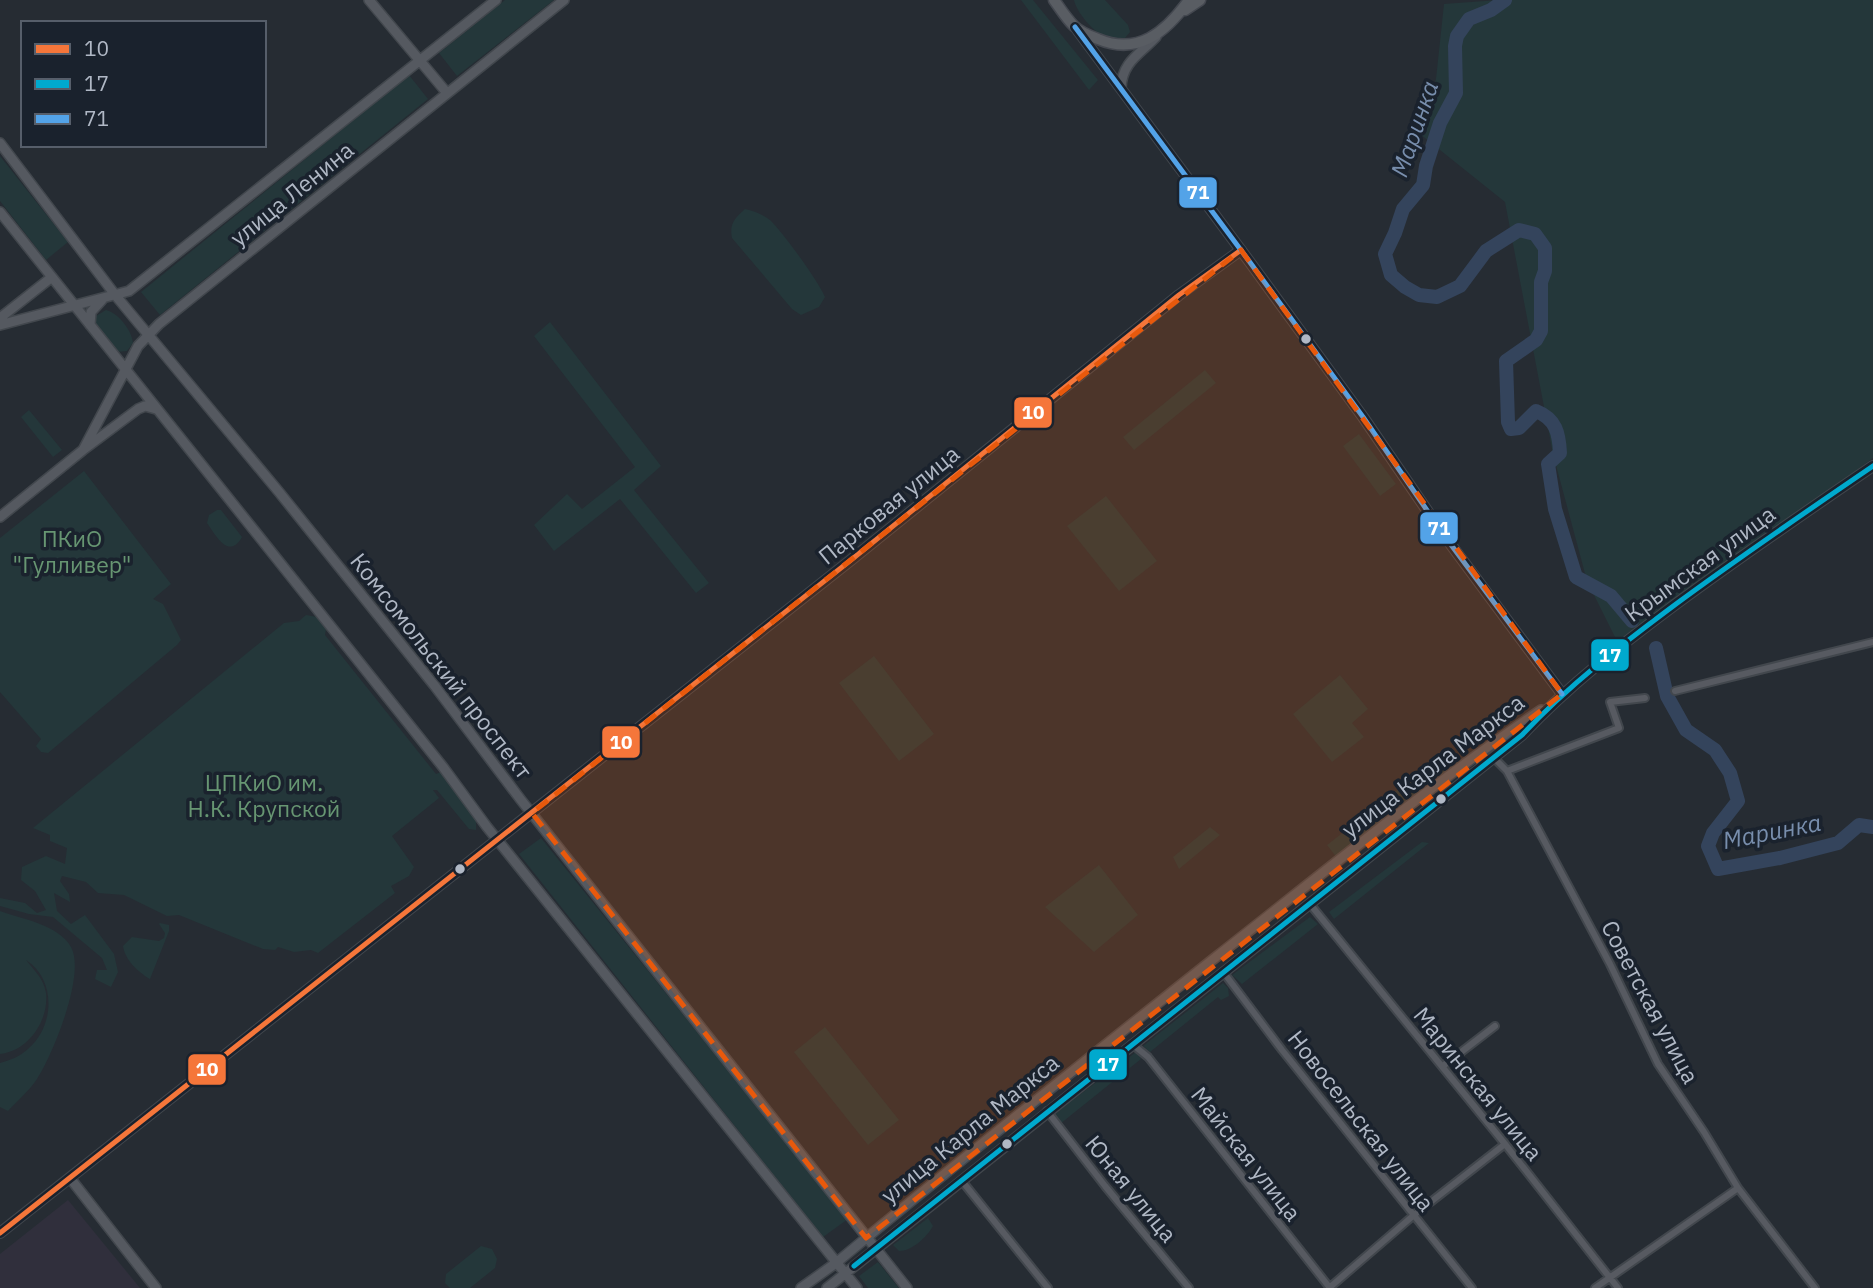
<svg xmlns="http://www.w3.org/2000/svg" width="1873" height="1288" font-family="'IBM Plex Sans',sans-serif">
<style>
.medical{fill:#302f3c}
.green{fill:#24373a}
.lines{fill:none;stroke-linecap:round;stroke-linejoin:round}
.river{stroke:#34445c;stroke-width:14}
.minor-casing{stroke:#42474d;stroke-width:10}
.secondary-casing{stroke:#42474d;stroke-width:12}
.primary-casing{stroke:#444850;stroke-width:13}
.minor{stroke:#575a61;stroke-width:6}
.secondary{stroke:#555960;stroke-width:9}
.primary{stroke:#595d63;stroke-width:10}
.bus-1-casing{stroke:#1a222d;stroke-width:10}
.bus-2-casing{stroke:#1a222d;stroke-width:10}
.bus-3-casing{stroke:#1a222d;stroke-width:10}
.bus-1{stroke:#f5763a;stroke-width:5}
.bus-2{stroke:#00a9ce;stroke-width:5}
.bus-3{stroke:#53a3e8;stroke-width:5}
.marked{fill:#e8590c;fill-opacity:0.2;stroke:#e8590c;stroke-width:5;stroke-dasharray:14 9;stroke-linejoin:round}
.bus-dot{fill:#b0b8c5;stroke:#1a222d;stroke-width:2.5}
.labels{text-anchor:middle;stroke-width:7;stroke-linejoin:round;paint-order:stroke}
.street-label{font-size:23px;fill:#b0b8c5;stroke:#1a222d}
.park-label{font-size:23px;fill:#679672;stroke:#1a222d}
.water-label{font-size:24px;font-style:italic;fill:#788ead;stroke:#1a222d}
.line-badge{stroke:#1a222d;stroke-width:2.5}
.badge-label{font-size:19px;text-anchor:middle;font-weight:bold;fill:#fff}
</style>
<rect width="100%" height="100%" fill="#262c33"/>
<path class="medical" d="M68,1200L140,1288H0V1254Z"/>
<path class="green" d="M505,0H554L457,76L439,53Z
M1021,0H1033L1098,80L1089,90Z
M1074,0H1105L1128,25L1130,32L1125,38C1121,39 1117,40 1113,40C1098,38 1077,14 1074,0Z
M1499,0H1873V458L1620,647L1587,581L1553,454L1505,202L1420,134L1436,79L1444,4Z
M409,75L428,99L160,315L141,292Z
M0,156L68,242L46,260L0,201Z
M745,209C754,211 762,214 770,220C782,231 819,282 825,297L819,307L801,315L792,309L732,238C729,224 735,218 745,209Z
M106,310C118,313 132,330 133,343L127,351L116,352L94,323L96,316Z
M550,322L661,466L634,490L709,583L696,593L620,499L554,551L534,525L567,494L582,509L635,467L534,336Z
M1205,370L1216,383L1134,450L1123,437Z
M29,410L62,450L53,457L21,417Z
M1359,434L1396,484L1380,496L1343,446Z
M84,471L171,584L153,599L163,604L181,640L177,645L48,753L41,752L36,746L41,739L0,692V538Z
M1106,496L1157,561L1119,591L1067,526Z
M217,510H221L242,537C229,560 216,536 207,523L209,515Z
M306,615L317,617L326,629L325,635L436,774L441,772L476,820V830L469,829L437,790H433L439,798L392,836L414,867L409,876L391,886L395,893L318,953L311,950L294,952L278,947L275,950L263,949L179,915L167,916L124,895L98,893L86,882L62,876L60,881L69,894L70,902L54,893L57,911L71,924L85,915L114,954L118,972L111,987L95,979L97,970H107L102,958L53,917L29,914L0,906V898L25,903L37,913L46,910L35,891L21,880L22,867L46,856L65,864L67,848L50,841V835L33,828L284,623L299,621Z
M874,656L934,734L899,761L839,683Z
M1340,675L1368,709L1352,723L1364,737L1332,762L1293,714Z
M1451,748L1459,762L1337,858L1327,845Z
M1210,827L1220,835L1179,869L1173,857Z
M541,838L848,1219L823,1237L519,854Z
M1422,842L1429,843L1334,919L1329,912Z
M1099,865L1138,915L1094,952L1045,907Z
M0,911C22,919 59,925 71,947C86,974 53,1054 37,1079C29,1091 17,1101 8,1111L0,1107V1063C11,1060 21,1056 29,1048C55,1025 56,979 26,960C34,970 44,979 46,993C49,1021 28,1051 0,1054Z
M1310,917L1318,924L1242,984L1232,975Z
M160,923L169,925V931L150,979C138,972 125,960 123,946L132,937L159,941L164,938L165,933L159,924Z
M1223,983L1228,988L1229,996L1221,1000L1218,997L1150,1052L1143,1046Z
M825,1027L899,1120L868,1145L794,1052Z
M1136,1052L1141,1059L1060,1124L1053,1115Z
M928,1218L933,1226C927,1237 912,1251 899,1251L893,1245Z
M481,1246L492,1249L497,1259L495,1268L470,1288H450L445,1283L446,1274Z
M878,1262L899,1288H868L859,1276Z"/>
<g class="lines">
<path class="river" d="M1505,0L1491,10L1469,19L1457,36L1455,46L1456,93L1440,123L1426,166L1423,185L1403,209L1395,233L1385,254L1391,275L1405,287L1419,295L1437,297L1460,286L1486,251L1519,230L1535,234L1545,248V271L1541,282V331L1536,340L1506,361L1508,422L1511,429L1519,428L1536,411C1556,419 1559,433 1560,453L1548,464L1555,509L1576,577L1611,596L1632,621
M1656,648L1667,696L1686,730L1715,750L1730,773L1738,801L1713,833L1708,846L1718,869L1780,858L1838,843L1859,825L1873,827"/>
<g class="minor-casing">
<path id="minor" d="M1675,691L1873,642
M1494,758L1507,771L1610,964L1658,1064L1704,1132L1738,1188L1815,1288
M1507,771L1619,728L1610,702L1645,698
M1310,904L1505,1144L1618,1288
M1224,973L1282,1050L1472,1288
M1132,1044L1148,1057L1330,1288
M1443,1066L1495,1026
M1047,1111L1105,1186L1189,1288
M962,1181L1048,1288
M1329,1288L1414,1215L1505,1144
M1595,1288L1738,1188"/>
</g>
<g class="secondary-casing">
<path id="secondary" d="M369,0L447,93
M1078,31L1249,261L1363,417L1446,538L1562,694
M1121,88C1122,62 1140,54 1156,37
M0,143L116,296L279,492L434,685L521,800L907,1288
M0,212L443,767L487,827L857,1288
M0,318L52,277
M0,325L129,291L496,0
M90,325L91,312L102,300
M83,450L138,346L159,324L564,0
M0,517L83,450L138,409L145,406L156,409
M70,1178L156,1288
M0,1233L851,560L1179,295L1241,250
M801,1288L836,1263C961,1159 1089,1058 1216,957C1323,873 1429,786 1541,710
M827,1288L1522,735C1569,685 1621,645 1676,604C1741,556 1807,511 1873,466"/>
</g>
<g class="primary-casing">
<path id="primary" d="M1054,0C1060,8 1066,18 1074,26C1080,32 1090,36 1098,39C1138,56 1166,32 1189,0
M1185,10L1200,0"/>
</g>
<use href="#minor" class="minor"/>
<use href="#secondary" class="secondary"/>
<use href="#primary" class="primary"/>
<g class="bus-1-casing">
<path id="bus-1" d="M0,1233L851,560L1179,295L1241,250"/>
</g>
<g class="bus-2-casing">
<path id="bus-2" d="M854,1266L1522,735C1569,685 1621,645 1676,604C1741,556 1807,511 1873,466"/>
</g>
<g class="bus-3-casing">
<path id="bus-3" d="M1075,27L1249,261L1363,417L1446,538L1562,694"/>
</g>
<use href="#bus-1" class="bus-1"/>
<use href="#bus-2" class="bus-2"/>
<use href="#bus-3" class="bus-3"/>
</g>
<path class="marked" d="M1241,250L1562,694L866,1238L532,813Z"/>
<g class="bus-dot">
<circle cx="1306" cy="339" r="6"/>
<circle cx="1441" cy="799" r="6"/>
<circle cx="460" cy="869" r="6"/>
<circle cx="1007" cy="1144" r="6"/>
</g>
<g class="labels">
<g class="street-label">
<text transform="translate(292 194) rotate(-39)" y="8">улица Ленина</text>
<text transform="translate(889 505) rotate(-39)" y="8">Парковая улица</text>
<text transform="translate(1700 564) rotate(-36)" y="8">Крымская улица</text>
<text transform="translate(441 666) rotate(52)" y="8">Комсомольский проспект</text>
<text transform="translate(1433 766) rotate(-37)" y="8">улица Карла Маркса</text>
<text transform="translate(1650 1002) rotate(62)" y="8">Советская улица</text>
<text transform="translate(1478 1084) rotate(51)" y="8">Маринская улица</text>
<text transform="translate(1361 1121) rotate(52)" y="8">Новосельская улица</text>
<text transform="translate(970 1129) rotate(-39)" y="8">улица Карла Маркса</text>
<text transform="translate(1246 1154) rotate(52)" y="8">Майская улица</text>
<text transform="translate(1131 1189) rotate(51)" y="8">Юная улица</text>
</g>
<g class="park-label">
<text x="72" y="547">ПКиО<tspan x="72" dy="26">"Гулливер"</tspan></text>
<text x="264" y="791">ЦПКиО им.<tspan x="264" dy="26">Н.К. Крупской</tspan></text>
</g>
<g class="water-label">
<text transform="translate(1415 129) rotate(-71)" y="8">Маринка</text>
<text transform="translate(1772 832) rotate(-11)" y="8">Маринка</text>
</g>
</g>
<g class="line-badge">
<rect x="1178" y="176" width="40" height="33" rx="7" fill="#53a3e8"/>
<rect x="1013" y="396" width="40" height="33" rx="7" fill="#f5763a"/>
<rect x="1419" y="511" width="40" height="34" rx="7" fill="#53a3e8"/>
<rect x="1590" y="638" width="40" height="34" rx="7" fill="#00a9ce"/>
<rect x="601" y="725" width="40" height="34" rx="7" fill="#f5763a"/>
<rect x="1088" y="1048" width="40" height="33" rx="7" fill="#00a9ce"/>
<rect x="187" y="1053" width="40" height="33" rx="7" fill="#f5763a"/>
</g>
<g class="badge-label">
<text x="1198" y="199">71</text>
<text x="1033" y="419">10</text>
<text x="1439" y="535">71</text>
<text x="1610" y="662">17</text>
<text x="621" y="749">10</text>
<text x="1108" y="1071">17</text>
<text x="207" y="1076">10</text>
</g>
<rect x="21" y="21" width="245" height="126" fill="#1a222d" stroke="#565e6a" stroke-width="2"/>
<rect x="35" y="44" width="35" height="10" fill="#f5763a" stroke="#565e6a" stroke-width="2"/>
<text x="84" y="56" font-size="21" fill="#b0b8c5">10</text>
<rect x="35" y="79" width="35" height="10" fill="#00a9ce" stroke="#565e6a" stroke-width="2"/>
<text x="84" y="91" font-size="21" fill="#b0b8c5">17</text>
<rect x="35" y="114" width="35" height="10" fill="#53a3e8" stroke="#565e6a" stroke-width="2"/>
<text x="84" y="126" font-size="21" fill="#b0b8c5">71</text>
</svg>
